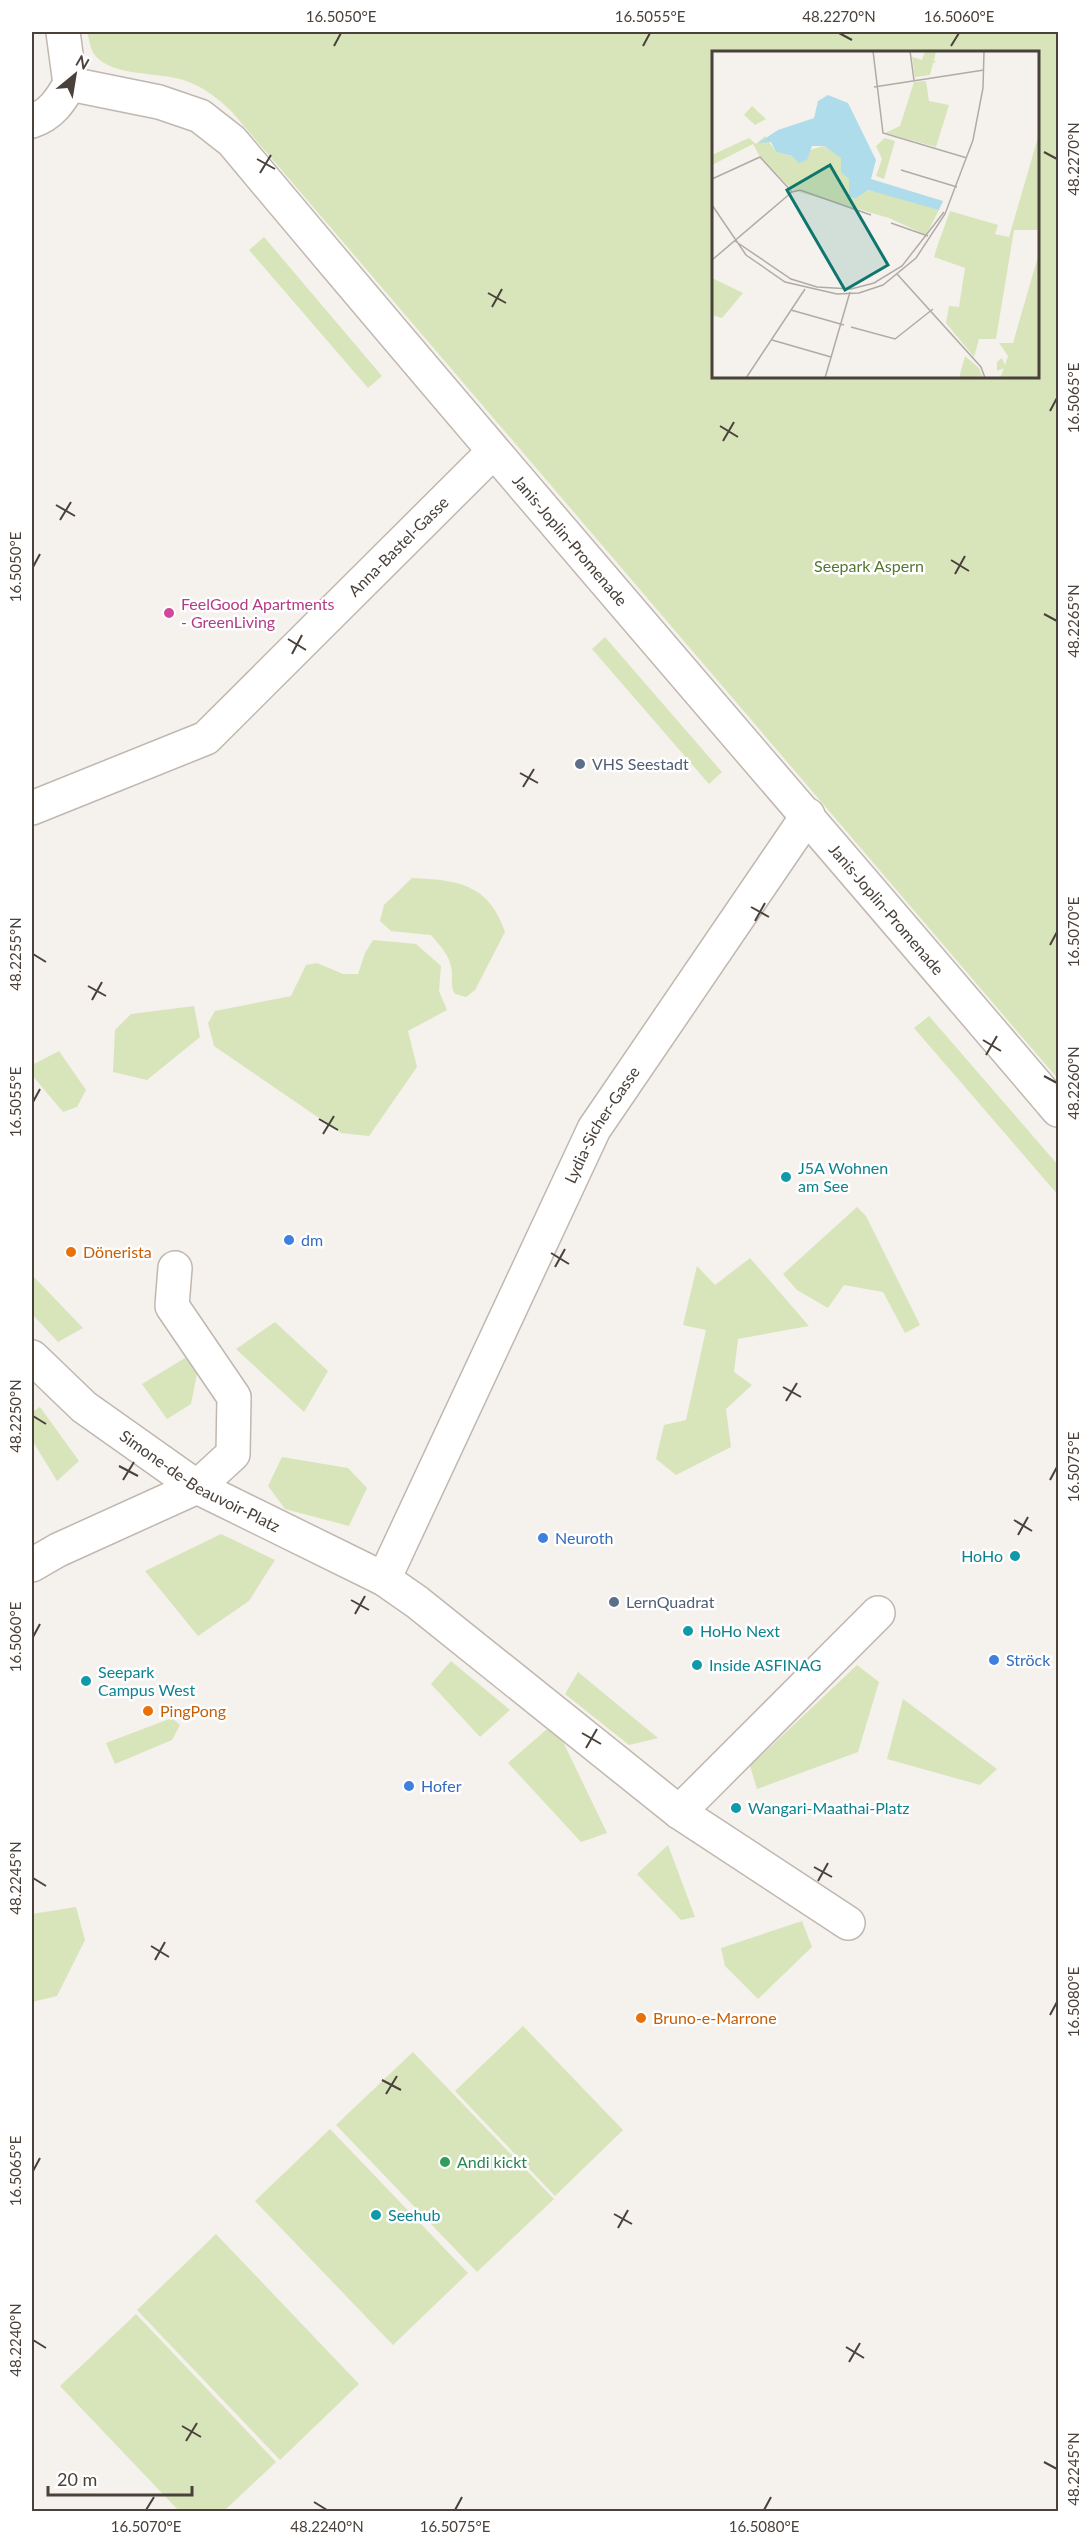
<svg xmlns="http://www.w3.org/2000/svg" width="1090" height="2543" font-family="Lato,sans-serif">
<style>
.green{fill:#d8e5ba;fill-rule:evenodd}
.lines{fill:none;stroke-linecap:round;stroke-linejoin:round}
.street-casing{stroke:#c0b7b0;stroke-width:36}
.street{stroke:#fff;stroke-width:33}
.ticks{fill:none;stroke:#49413a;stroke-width:2}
.hotel-dot{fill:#d1479c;stroke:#fff;stroke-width:2}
.service-dot{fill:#5c6f8a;stroke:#fff;stroke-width:2}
.culture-dot{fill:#0f9aa8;stroke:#fff;stroke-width:2}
.shop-dot{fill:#3f7fe0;stroke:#fff;stroke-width:2}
.food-dot{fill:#e8710a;stroke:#fff;stroke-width:2}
.leisure-dot{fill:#2e9e5b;stroke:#fff;stroke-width:2}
.labels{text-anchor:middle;stroke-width:5;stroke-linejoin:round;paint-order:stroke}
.street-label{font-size:16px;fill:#49413a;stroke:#fff}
.park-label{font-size:16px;fill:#567732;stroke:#fff}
.hotel-label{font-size:16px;fill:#b23c85;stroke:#fff;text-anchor:start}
.service-label{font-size:16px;fill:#4e5e75;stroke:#fff;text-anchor:start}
.culture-label{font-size:16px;fill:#0d838f;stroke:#fff;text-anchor:start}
.shop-label{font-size:16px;fill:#366cbe;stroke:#fff;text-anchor:start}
.food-label{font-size:16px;fill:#c56008;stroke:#fff;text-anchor:start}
.leisure-label{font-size:16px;fill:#27864d;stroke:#fff;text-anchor:start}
.inset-road{fill:none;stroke:#b0aba5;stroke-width:1.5}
.view{fill:#0f766e;fill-opacity:0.15;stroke:#0f766e;stroke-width:3}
.inset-edge{fill:none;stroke:#49413a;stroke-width:3}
.neatline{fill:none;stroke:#49413a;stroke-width:2}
.ticks-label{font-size:15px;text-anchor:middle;fill:#49413a}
</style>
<rect width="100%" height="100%" fill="#f5f1ed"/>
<path class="green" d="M87,32H1058V1079L232,112C218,98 205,88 186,81C160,71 112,78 94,54C90,48 89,38 87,32ZM714,52H1038V376H714Z
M264,237L382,376L368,388L249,250Z
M605,637L722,772L709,784L592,649Z
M412,878C458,880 489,884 505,932L475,990L466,997L455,994C449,985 454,978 451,967C449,954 439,945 431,935L391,931L380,921L384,905Z
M373,940L416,944L441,966L439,991L447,1010L408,1031L417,1067L369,1136L341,1133L214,1046L208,1023L215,1011L291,996L306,965L317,963L343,974H358L365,953Z
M194,1006L200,1037L147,1080L113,1072L115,1030L131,1014Z
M929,1016L1058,1165V1195L914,1028Z
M59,1051L86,1090L77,1107L63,1112L32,1075V1065Z
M857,1207L866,1216L920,1325L905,1333L883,1292L844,1285L828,1308L797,1290L783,1274Z
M750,1258L809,1326L738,1339L734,1372L752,1385L726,1409L731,1447L676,1475L656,1459L664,1425L686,1420L706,1330L683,1325L697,1266L715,1285Z
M32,1275L83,1328L58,1342L32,1314Z
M275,1322L328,1371L304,1412L236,1349Z
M185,1358L198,1369L191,1404L167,1419L142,1384Z
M40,1407L79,1461L57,1481L32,1440V1412Z
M282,1457L348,1468L367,1488L349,1526L285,1509L268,1486Z
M221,1534L275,1560L249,1601L198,1636L145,1571Z
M451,1661L510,1710L480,1737L431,1684Z
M857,1665L879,1682L858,1752L757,1789L750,1766Z
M578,1672L658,1738L629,1745L565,1694Z
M903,1699L997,1769L980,1785L887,1759Z
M172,1718L180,1725L172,1740L115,1764L106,1743Z
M554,1723L607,1833L581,1842L508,1763Z
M668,1845L695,1917L681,1920L637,1874Z
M76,1907L85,1940L57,1996L32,2002V1914Z
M802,1921L812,1947L758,1999L725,1966L721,1948Z
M523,2026L623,2130L555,2196L455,2091Z
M413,2052L554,2199L477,2272L336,2125Z
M330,2129L468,2273L393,2345L255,2201Z
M216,2234L359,2384L280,2460L137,2310Z
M136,2314L276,2462L224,2511H179L60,2386Z"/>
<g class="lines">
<g class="street-casing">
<g id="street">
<path d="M63,32L70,84"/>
<path id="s1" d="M70,84L159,102L200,116L232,141C504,467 783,787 1058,1110"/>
<path d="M32,121C51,115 60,101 70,84"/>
<path id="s2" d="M32,808L206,738L493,452"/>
<path id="s3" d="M32,1357L84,1407L197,1487L384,1579L417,1602L679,1812L848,1923"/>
<path d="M32,1565L58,1550L197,1487L233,1454L234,1397L172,1306L175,1268"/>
<path id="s4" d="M384,1579L594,1129L808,815"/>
<path d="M679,1812L878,1613"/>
</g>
</g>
<use href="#street" class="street"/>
</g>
<path class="ticks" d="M839,33L852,40M334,46L341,33M643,46L650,33M951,46L959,33M1044,152L1057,159M257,159L275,169M260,173L271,155M488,293L506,303M492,307L502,289M1050,411L1057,398M720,426L738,437M723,441L734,422M56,505L75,516M60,520L71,502M951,560L969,571M33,567L40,554M955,574L965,556M1044,614L1057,621M288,639L306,650M292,654L302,635M520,773L538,783M523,787L534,769M751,907L769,917M755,921L765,903M1050,945L1057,932M33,954L46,962M88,986L106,996M92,1000L102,982M983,1040L1001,1051M986,1055L997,1036M1044,1076L1057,1083M33,1102L40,1089M319,1119L338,1130M323,1134L334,1116M551,1253L569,1264M555,1267L565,1249M783,1387L801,1397M786,1401L797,1383M33,1416L46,1424M119,1466L138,1476M123,1480L134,1462M1050,1480L1057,1467M1014,1520L1032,1531M1018,1535L1028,1517M351,1600L369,1610M355,1614L365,1596M33,1637L40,1624M582,1733L601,1744M586,1748L597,1729M814,1867L832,1877M33,1878L46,1886M818,1881L828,1863M151,1946L169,1957M155,1960L165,1942M1050,2015L1057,2002M382,2080L401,2090M386,2094L397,2076M33,2171L40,2158M614,2214L632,2224M618,2228L628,2210M33,2340L46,2348M846,2347L864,2358M849,2362L860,2343M182,2426L201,2437M186,2441L197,2423M1044,2462L1057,2469M314,2502L327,2510M146,2510L154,2497M455,2510L462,2497M764,2510L771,2497"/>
<circle class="hotel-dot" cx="169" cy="613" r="6"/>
<g class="service-dot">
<circle cx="580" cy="764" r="6"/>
<circle cx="614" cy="1602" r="6"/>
</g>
<g class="culture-dot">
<circle cx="786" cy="1177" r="6"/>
<circle cx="1015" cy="1556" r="6"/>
<circle cx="688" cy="1631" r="6"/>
<circle cx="697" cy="1665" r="6"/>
<circle cx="86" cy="1681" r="6"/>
<circle cx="736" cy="1808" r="6"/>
<circle cx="376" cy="2215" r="6"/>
</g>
<g class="shop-dot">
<circle cx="289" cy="1240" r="6"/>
<circle cx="543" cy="1538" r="6"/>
<circle cx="994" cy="1660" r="6"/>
<circle cx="409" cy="1786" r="6"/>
</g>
<g class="food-dot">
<circle cx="71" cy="1252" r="6"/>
<circle cx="148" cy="1711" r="6"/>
<circle cx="641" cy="2018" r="6"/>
</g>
<circle class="leisure-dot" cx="445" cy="2162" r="6"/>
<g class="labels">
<g class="street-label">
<text dy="6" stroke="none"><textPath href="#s1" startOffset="698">Janis-Joplin-Promenade</textPath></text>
<text dy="6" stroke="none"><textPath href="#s2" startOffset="459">Anna-Bastel-Gasse</textPath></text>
<text dy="6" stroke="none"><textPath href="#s1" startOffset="1184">Janis-Joplin-Promenade</textPath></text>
<text dy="6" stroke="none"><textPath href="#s4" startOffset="504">Lydia-Sicher-Gasse</textPath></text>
<text dy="6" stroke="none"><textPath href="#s3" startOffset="210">Simone-de-Beauvoir-Platz</textPath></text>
</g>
<g class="park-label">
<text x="869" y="572">Seepark Aspern</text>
</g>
<g class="hotel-label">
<text x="181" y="610">FeelGood Apartments<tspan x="181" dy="18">- GreenLiving</tspan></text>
</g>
<g class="service-label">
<text x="592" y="770">VHS Seestadt</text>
<text x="626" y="1608">LernQuadrat</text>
</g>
<g class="culture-label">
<text x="798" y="1174">J5A Wohnen<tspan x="798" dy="18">am See</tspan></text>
<text x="1003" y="1562" text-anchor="end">HoHo</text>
<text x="700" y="1637">HoHo Next</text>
<text x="709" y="1671">Inside ASFINAG</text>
<text x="98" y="1678">Seepark<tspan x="98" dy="18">Campus West</tspan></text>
<text x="748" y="1814">Wangari-Maathai-Platz</text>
<text x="388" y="2221">Seehub</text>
</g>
<g class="shop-label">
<text x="301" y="1246">dm</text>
<text x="555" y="1544">Neuroth</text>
<text x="1006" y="1666">Ströck</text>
<text x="421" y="1792">Hofer</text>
</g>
<g class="food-label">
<text x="83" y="1258">Dönerista</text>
<text x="160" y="1717">PingPong</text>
<text x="653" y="2024">Bruno-e-Marrone</text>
</g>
<g class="leisure-label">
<text x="457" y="2168">Andi kickt</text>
</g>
</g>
<g transform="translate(712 51)">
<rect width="327" height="327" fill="#f5f1ed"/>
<path d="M213,0H224L222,10L225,11L221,12L218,24L203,26L200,6L210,9ZM214,30L217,50L237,54L224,96L173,82L188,75L202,31ZM40,55L54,68L43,74L32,64ZM327,83V179H302L284,288H267L262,306L234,272L237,255L247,256L253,217L222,206L226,193L238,160L286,174L283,183L297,186ZM53,85L64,101L79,105L111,95L128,105L135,126L154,139L192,146L227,159L214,184L177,167L80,139L47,104L41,93L0,114V104L37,87L44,93ZM173,87L183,90L172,128L164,125L170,108L164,95ZM327,202V327H288L292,317L285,320V311L290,307L293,314L296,305L287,292H301ZM0,227L31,242L10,267L0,264ZM253,305L267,317L271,327H247Z" fill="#d8e5ba"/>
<path d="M116,44L136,52L164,109L159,128L231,150L227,159L156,139L144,147L137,146V128L129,121V107L112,95H100L95,109L87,112L80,105L64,101L59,91L46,92L66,79L102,67L106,50Z" fill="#afdceb"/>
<path class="inset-road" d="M161,0L171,82L255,107M198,0L202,29M162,36L272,19M189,119L245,136M0,128L48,106L80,141M80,141L88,139L159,164M0,154L34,204L73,231L125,243L147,242L171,234L204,207L233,163L261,89L271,37L272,0M179,172L216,185M23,190L79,228L105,236L139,238L162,232L190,215L232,161M0,209L80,141M185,223L269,316L273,327M79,259L132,274M139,276L183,288L221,258M60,289L119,306M34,327L93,238M113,327L138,241"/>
<path class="view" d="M118,114L176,214L133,239L75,139Z"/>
<rect width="327" height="327" class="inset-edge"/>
</g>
<rect width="1090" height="2543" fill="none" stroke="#ffffff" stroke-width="66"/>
<g transform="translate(75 75) rotate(30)" stroke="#ffffff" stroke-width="4.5" paint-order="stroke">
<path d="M0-4.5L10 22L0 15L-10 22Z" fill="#49413a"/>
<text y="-9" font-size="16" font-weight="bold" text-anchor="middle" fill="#49413a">N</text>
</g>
<path d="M48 2486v9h144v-9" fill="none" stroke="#49413a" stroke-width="3"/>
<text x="57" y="2486" font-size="18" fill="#49413a" stroke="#ffffff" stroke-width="4.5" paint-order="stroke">20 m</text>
<rect x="33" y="33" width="1024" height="2477" class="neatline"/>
<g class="ticks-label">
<text x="341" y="22">16.5050°E</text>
<text x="650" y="22">16.5055°E</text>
<text x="839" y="22">48.2270°N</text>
<text x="959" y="22">16.5060°E</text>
<text transform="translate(1074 159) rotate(-90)" y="5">48.2270°N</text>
<text transform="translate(1074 398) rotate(-90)" y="5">16.5065°E</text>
<text transform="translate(16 567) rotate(-90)" y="5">16.5050°E</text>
<text transform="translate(1074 621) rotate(-90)" y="5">48.2265°N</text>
<text transform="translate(1074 932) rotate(-90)" y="5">16.5070°E</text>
<text transform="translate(16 954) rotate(-90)" y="5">48.2255°N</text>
<text transform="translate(1074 1083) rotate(-90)" y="5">48.2260°N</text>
<text transform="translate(16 1102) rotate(-90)" y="5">16.5055°E</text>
<text transform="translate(16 1416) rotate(-90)" y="5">48.2250°N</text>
<text transform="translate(1074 1467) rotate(-90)" y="5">16.5075°E</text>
<text transform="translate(16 1637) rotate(-90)" y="5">16.5060°E</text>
<text transform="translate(16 1878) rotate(-90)" y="5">48.2245°N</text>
<text transform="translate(1074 2002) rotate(-90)" y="5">16.5080°E</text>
<text transform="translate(16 2171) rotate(-90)" y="5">16.5065°E</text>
<text transform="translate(16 2340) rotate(-90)" y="5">48.2240°N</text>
<text transform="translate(1074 2469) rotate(-90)" y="5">48.2245°N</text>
<text x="146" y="2532">16.5070°E</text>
<text x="327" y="2532">48.2240°N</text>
<text x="455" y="2532">16.5075°E</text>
<text x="764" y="2532">16.5080°E</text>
</g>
</svg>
